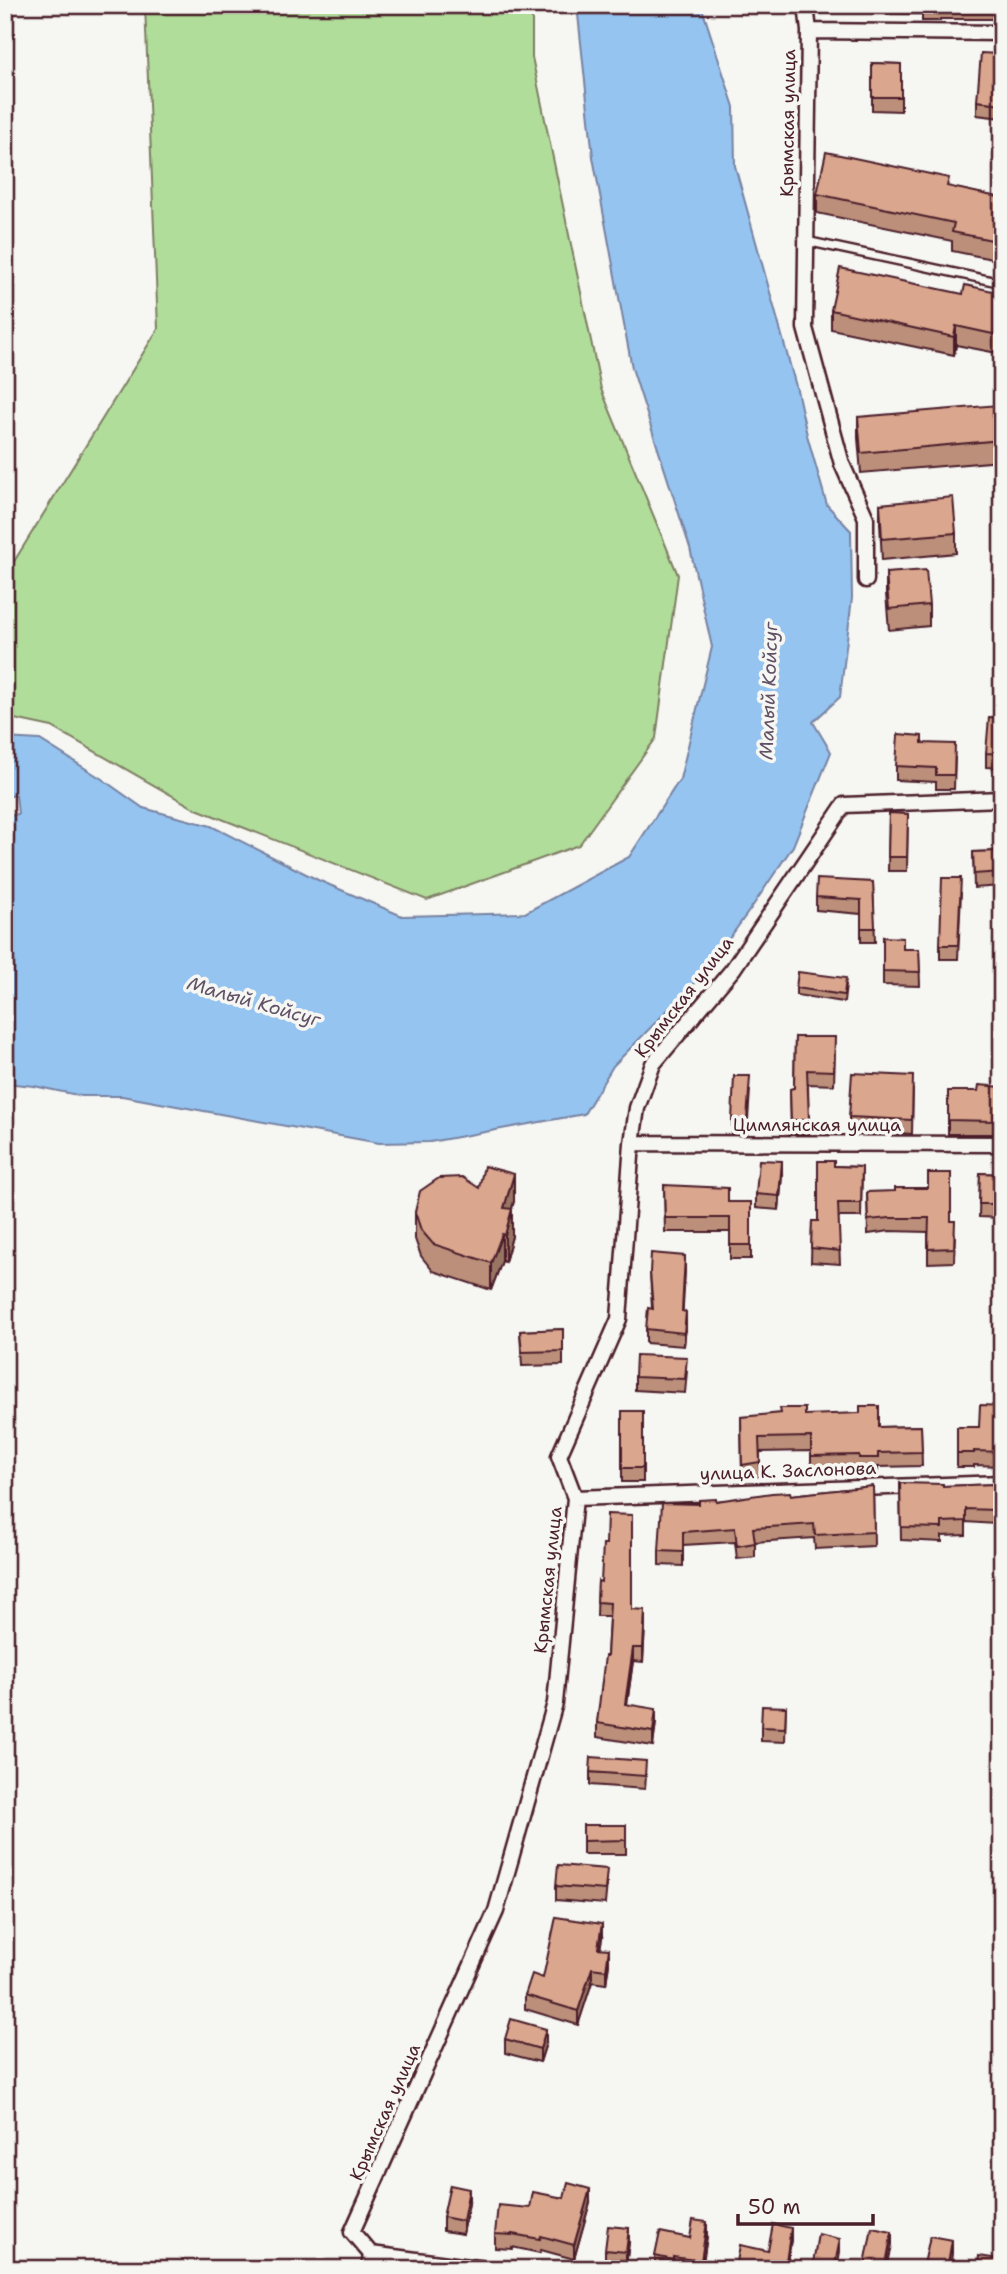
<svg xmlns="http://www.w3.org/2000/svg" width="1007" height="2274" font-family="'Shantell Sans',sans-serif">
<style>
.green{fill:#b1dd9b;stroke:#7e7e63;stroke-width:2}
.water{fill:#95c4f0;stroke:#7782a1;stroke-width:2}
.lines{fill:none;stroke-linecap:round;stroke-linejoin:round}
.service-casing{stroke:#4a1f2b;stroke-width:12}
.minor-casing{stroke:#4a1f2b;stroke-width:19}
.service{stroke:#f6f6f2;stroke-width:7}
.minor{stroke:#f6f6f2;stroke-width:14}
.wall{fill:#bb8f7a;stroke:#4a1f2b;stroke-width:2}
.shaded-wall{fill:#997463;stroke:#4a1f2b;stroke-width:2}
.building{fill:#daa68e;stroke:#4a1f2b;stroke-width:2}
.labels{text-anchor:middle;stroke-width:7;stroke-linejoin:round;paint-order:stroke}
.street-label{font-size:18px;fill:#4a1f2b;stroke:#f6f6f2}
.water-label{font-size:19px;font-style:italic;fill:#605166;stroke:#f6f6f2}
</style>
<rect width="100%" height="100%" fill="#f6f6f2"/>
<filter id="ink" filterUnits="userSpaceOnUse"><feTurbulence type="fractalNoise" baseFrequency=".0143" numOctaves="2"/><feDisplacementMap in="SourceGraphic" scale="14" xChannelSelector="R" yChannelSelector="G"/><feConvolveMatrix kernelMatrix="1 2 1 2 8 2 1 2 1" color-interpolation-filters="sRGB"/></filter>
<g filter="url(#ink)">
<path class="green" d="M145,5H532V57L601,389L678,575L656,738L579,845L427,900L194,808L52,727L5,717V576L158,329Z"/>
<path class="water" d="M577,5H701L734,107L735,166L797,390L807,435L827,505L851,531L852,598L840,697L813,722L831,752L793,846L754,904L706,971L613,1066L584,1114L430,1142L379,1143L122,1096H82L34,1086L5,1083V817L18,814L16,795L5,797V738L40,740L102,779L143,808L211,826L318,880L402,916L525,913L629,857L680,779L712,647L690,548L632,368L593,157Z"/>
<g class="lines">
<g class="service-casing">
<path id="service" d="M806,241L1002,283"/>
</g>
<g class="minor-casing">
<path id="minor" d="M806,5L809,31L805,328L842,464L866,518V580
M809,31L1002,33
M632,1143L1002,1144
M575,1498L1002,1483
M371,2254L485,2269
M369,2269L371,2254L352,2232L496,1911L555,1703L575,1498L559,1456L619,1319L632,1143L637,1108L653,1064L733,969L844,805L1002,799"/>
</g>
<use href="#service" class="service"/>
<use href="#minor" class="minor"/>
</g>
<path class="wall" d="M869,5H1002V19H940V21H922V14L881,13V6Z
M872,63L901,64V111L872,110Z
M998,68L997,81L1002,82V118L977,115V101Z
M949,187L1002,198V261L952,251V241L817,213V194Z
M1002,293V354L956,345L954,355L831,329V310L963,294Z
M858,417L1001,440V461L861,473L858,438Z
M880,504L956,533V553L882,560L880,524Z
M886,573L929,605V626L889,630L886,594Z
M1002,718V768L986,767V753Z
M922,743L955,758L954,789H936V782L896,780V766Z
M889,813L908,814L907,871H888Z
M995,816H1002V886L974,888L973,852L995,851Z
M873,882L875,942H861V914L816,910V897Z
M961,892L958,959H940V945Z
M883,937L903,949H919L920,986L883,985Z
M846,985L844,1002L796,995V988Z
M795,1037L835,1051L834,1085L808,1084L809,1134H791L790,1089L794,1088Z
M1002,1087V1132H996V1134H948V1091H978Z
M750,1090L747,1134H732V1120Z
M913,1090L912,1134L849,1130V1117Z
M834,1166L862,1167L861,1217H838L840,1264L811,1262L812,1221H818Z
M980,1173L1002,1174V1218L979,1217Z
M782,1175L779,1210L756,1208V1194Z
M664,1185L728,1202H751V1259H730V1232H665Z
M479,1188L514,1201L512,1209V1236L505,1262L502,1261L491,1290L433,1271L421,1256L415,1239V1212Z
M867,1192L951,1221L955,1235L954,1262L928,1263V1232L890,1231L868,1234Z
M685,1270L682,1311L686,1326L684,1346L646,1343V1329L652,1309L650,1272Z
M563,1329V1365L522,1366L520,1331Z
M687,1371L685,1393L635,1390V1377Z
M1002,1406V1466L974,1465V1467H957V1427H979Z
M622,1411H643V1482H622Z
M805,1415L879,1427L921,1426L922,1466L878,1467V1472H859V1469L811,1470V1451L760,1452V1476L742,1479L741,1417Z
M900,1483L943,1486L996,1484L995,1524L966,1522V1535L942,1536V1542L901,1540Z
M873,1486L874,1546L815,1549L814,1538L755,1542V1557L737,1559L735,1542L683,1545V1566L659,1565V1551L699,1504L716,1501L791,1495Z
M598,1581L632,1609L645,1624L643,1662L633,1661L627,1704L656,1722L653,1746L597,1737V1723L607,1656L609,1616H597Z
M786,1707L785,1742L761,1741V1727Z
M590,1772L646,1775L645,1789L590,1785Z
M583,1825H626V1854H583Z
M607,1883L605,1904L556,1900V1886Z
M602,1938L600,1948L609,1963L606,1984L592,1982L578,2025L525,2009V1995L543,1978Z
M505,2039L546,2043L540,2062L505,2053Z
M590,2202L574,2259L541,2250L540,2253L512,2247V2249L495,2248V2234L530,2208Z
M469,2203L463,2234L443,2231V2217Z
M707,2236L702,2269H655V2256L690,2238Z
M629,2242L626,2266L605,2264V2250Z"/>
<path class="shaded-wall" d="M956,326V345L954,355V337Z
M782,1161V1175L779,1210V1196Z
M514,1174V1201L504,1235V1208Z
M512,1209V1236L505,1262V1235Z
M502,1234V1261L491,1290V1263Z
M685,1256V1270L682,1325V1311Z
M686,1312V1326L684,1346V1333Z
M645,1610V1624L643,1662V1648Z
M633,1648V1661L625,1718V1704Z
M656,1709V1722L653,1746V1732Z
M602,1924V1938L598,1961V1948Z
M609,1949V1963L606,1984V1970Z
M592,1968V1982L578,2025V2011Z
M546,2029V2043L540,2062V2049Z
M469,2189V2203L463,2234V2221Z
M590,2189V2202L574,2259V2245Z
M707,2222V2236L702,2269H701V2261Z
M629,2228V2242L626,2266V2252Z
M791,2228V2241L787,2269H785Z
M892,2232V2245L887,2269H885Z
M840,2239V2252L837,2269H834Z
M952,2240V2254L950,2269H947Z"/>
<path class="building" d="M922,5H1002V6L940,5V8H922Z
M981,53L998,54L995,81L1002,82V104L977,101Z
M872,63L901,64V97H872Z
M826,152L949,178L947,186L1002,198V242L952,232L954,223L817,194Z
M840,268L963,294L965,285L1002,293V336L956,326L954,337L831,310Z
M998,405L1001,440L861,453L858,417Z
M953,497L956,533L882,539L880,504Z
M926,570L929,605L889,609L886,573Z
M989,717L1002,718V754L986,753Z
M898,734L922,736V743L955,744L954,775H936V768L896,766Z
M889,813L908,814L907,857H888Z
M995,816H1002V850H996Z
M1002,851V872L974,874L973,852Z
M942,878H961L958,945H940Z
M817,879L873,882L875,928H861V900L816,897Z
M883,937L903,938V949H919L920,972L883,971Z
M798,972L846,978L844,995L796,988Z
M795,1037H835L834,1071L807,1070L809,1120H791L790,1089L794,1088Z
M852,1073L913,1076L912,1120L849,1117Z
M734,1076H750L747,1120H732Z
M979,1085L1002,1087V1118H996V1121L948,1120V1091H978Z
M759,1160L782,1161L779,1196L756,1194Z
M818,1161H834V1166L862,1167L861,1203H838L840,1251L811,1248L812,1221H818Z
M484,1166L514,1174L504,1208L512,1209L505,1235L502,1234L491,1263L433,1244L421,1230L415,1212L420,1191L439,1178L462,1177L479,1188Z
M928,1173H951V1221H955L954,1248L928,1249L929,1218H890L868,1220L867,1192L895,1191V1188H928Z
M980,1173L1002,1174V1204H979Z
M664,1185L728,1188V1202H751V1245H730V1218H665Z
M651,1253L685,1256L682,1311L686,1312L684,1333L646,1329L648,1308L653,1309L650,1272Z
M563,1329V1351L522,1352L520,1331Z
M636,1355L687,1357L685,1379L635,1377Z
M980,1405L1002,1406V1452L974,1451V1453H957V1427H979Z
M860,1406H879V1427L921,1426L922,1452L878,1453V1458H859V1455L811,1456V1437L759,1438L760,1462L742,1465L741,1417L781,1413L780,1408H805V1415L860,1413Z
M622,1411H643V1468H622Z
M900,1483L943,1484V1486L996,1484L995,1510L966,1509V1521L942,1522V1528L901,1527Z
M873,1486L874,1532L815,1535L814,1524L753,1528L755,1543L737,1546L735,1528L683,1532V1552L659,1551L662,1503L699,1504V1500L716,1499V1501L772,1493L790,1492L791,1495Z
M607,1514L632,1515V1609L645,1610L643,1648H633L625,1704L656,1709L653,1732L597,1723L605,1656H607L610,1603L597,1602L598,1581L601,1582L603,1544H606Z
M762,1706L786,1707L785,1728L761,1727Z
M591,1757L646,1761L645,1776L590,1772Z
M583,1825H626V1840L583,1841Z
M558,1865L607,1869L605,1890L556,1886Z
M556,1917L602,1924L598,1948L609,1949L606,1970L592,1968L578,2011L525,1995L532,1974L543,1978Z
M511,2019L546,2029L540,2049L505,2039Z
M568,2183L590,2189L574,2245L541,2236L540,2239L512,2234V2235L495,2234L498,2205L530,2208L533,2192L564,2198Z
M450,2185L469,2189L463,2221L443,2217Z
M693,2220L707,2222L701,2261L673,2257V2260L655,2256L660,2232L690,2238Z
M773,2224L791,2228L785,2269L736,2268L740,2245L768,2251Z
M608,2226L629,2228L626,2252L605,2250Z
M872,2228L892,2232L885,2269H864Z
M818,2234L840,2239L834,2269H812Z
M930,2236L952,2240L947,2269H923Z
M979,2256L999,2259L998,2269H977Z"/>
</g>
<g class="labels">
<g class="street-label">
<text transform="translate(788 123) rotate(-89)" y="6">Крымская улица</text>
<text transform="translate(684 997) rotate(-52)" y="6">Крымская улица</text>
<text x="817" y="1131">Цимлянская улица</text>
<text transform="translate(788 1471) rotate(-2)" y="6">улица К. Заслонова</text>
<text transform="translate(548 1580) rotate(-84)" y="6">Крымская улица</text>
<text transform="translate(385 2112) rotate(-66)" y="6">Крымская улица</text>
</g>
<g class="water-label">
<text transform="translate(768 691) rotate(-88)" y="7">Малый Койсуг</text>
<text transform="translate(254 1001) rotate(16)" y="7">Малый Койсуг</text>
</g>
</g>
<rect width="1007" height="2274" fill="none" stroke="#f6f6f2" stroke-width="28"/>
<rect x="14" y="14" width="979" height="2246" fill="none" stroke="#4a1f2b" stroke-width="2.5" filter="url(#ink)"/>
<path d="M738 2214v10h135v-10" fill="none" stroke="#4a1f2b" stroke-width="3.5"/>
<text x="748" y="2214" font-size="21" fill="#4a1f2b" stroke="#f6f6f2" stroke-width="5" paint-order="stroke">50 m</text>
</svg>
